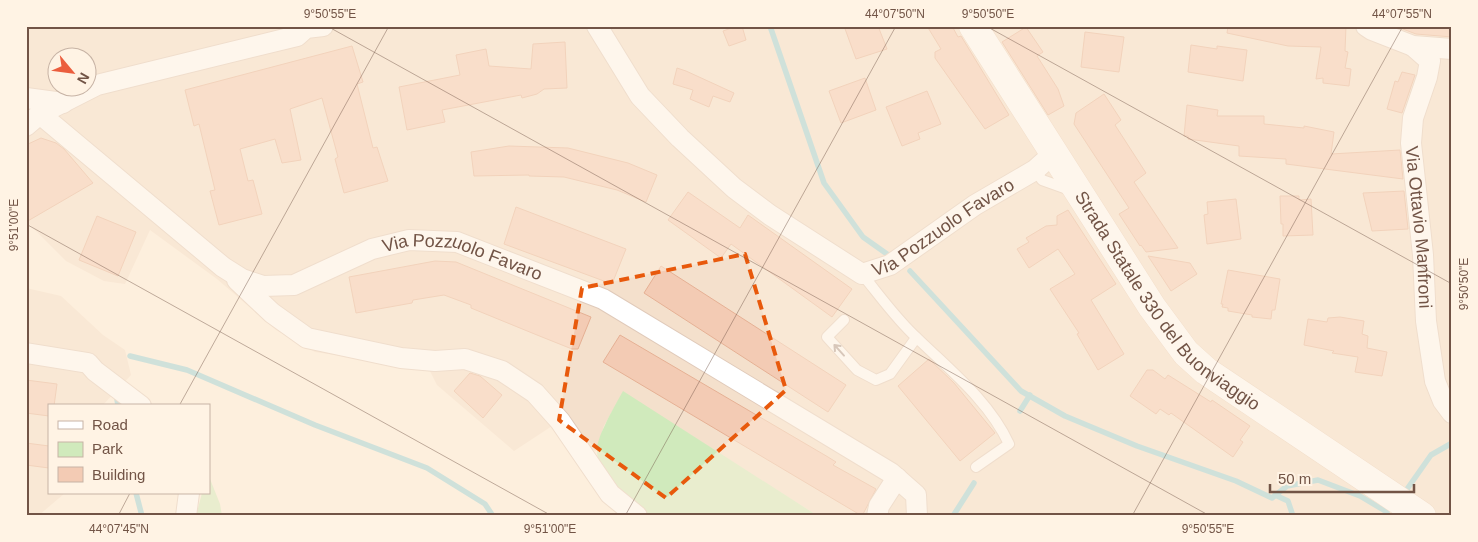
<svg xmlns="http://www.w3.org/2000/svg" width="1478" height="542" font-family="Helvetica,sans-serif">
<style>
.residential{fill:#f4e0cc;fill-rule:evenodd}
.green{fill:#d0eabc}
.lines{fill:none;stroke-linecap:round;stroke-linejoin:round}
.stream{stroke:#98d0d8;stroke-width:5.5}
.building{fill:#f3cbb4;stroke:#e5b094}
.lane-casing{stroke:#e0caba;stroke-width:12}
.street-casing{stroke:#e0caba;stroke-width:22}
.secondary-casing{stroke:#e7cdb9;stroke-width:29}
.lane{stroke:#fff;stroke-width:10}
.street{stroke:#fff;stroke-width:20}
.secondary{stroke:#fff;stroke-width:28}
.oneway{stroke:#aa9890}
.marked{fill:none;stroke:#e8590c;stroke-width:4;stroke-dasharray:10 6;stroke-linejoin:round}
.ticks{fill:none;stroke:#725446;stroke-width:1;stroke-opacity:0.45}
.labels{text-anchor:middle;stroke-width:4.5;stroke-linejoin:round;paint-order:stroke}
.street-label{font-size:18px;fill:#725446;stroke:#fff3e4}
.neatline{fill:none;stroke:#725446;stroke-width:2}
.ticks-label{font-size:12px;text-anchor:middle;fill:#725446}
</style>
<rect width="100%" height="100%" fill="#fdefdd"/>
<path class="residential" d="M26,26H1452V516H818L623,392L604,426L596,451L573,445L552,426L514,451L437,385L429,369L315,352L276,330L217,279L150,230L125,284L104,281L66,261L26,221ZM58,58H88V88H58Z
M26,288L61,296L103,335L125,350L131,375L102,406H49V493H65L38,516H26Z"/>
<path class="green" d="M623,391L818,516H627C619,500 598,469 597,452C595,439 616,404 623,391Z
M210,479L220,504L222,516H196L202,493H209Z"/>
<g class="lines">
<path class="stream" d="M770,26L824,183L863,237L887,254
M910,271L1021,391L1065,416L1137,446L1236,481L1272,498L1287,486L1318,480L1360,496L1387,512
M130,356L187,370L315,425L427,468L485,504L493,516
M117,399L118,406
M1020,411L1030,395
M1405,492L1431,455L1452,443
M136,493L142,516
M1275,495L1288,501L1293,516
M953,516L974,483"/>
</g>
<path class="building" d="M737,26H742L746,40L729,46L723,31Z
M844,26H878L887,49L856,59Z
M927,26H952L958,37L961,36L1009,115L985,129L935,58V52L941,49Z
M1228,26L1281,28L1282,26H1346L1345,51L1348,52L1345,68L1351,69L1349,86L1323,83V78L1316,79L1321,47L1288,46L1227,33Z
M1395,26H1452V37L1416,34Z
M1026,27L1043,52L1037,56L1058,89L1064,106L1048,115L1002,42Z
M1085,32L1124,37L1119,72L1081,67Z
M565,42L567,88L544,89L537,94L522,98L521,95L442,110L445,122L407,130L399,87L460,75L456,55L486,49L489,66L531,69L533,44Z
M1191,45L1217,49V46L1247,50L1243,81L1188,72Z
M352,46L363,82L357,84L373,148L377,147L388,181L344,193L335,159L338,157L322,98L290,109L301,160L282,163L275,139L240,149L248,181L253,180L262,214L219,225L210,191L215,190L199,124L194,126L185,90Z
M677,68L686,71L734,93L730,102L713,96L709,107L690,99L693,90L673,84Z
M1402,72L1415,75L1402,113L1387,109L1395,81L1398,82Z
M865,78L876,110L841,123L829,91Z
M927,91L941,124L918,133L920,139L902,146L886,107Z
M1104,94L1121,120L1115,125L1146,173L1134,182L1178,248L1146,252L1141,245L1140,246L1119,214L1129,208L1074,124L1076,113Z
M1187,105L1218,110L1217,116H1264V124L1304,128V126L1334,132L1331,154L1400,150L1403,179L1286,164V159L1239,156V146L1188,139V136H1184Z
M41,138L56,143L64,149L93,183L26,222V145Z
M509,146L568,148L628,163L657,175L646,202L617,190L564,177L529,176V175L474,176L471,152Z
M1404,191L1408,229L1372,231L1363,193Z
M688,192L740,228L748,215L852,289L832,317L731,244L721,258L668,220Z
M1280,196H1299V200L1311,199L1313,235L1283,236V224H1281Z
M1236,199L1241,239L1207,244L1204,215L1208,214L1207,202Z
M516,207L626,249L612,284L504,244Z
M1068,210L1116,284L1091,300L1124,354L1098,370L1077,334L1079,333L1050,289L1075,274L1058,249L1029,268L1017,249L1029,242L1026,238L1046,226L1057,225V216Z
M97,216L136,232L118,276L79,260Z
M1148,256L1190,263L1197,274L1171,291Z
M435,261L456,262L591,317L578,349H572L537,335L471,308V305L444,295L413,300L412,303L356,313L349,277Z
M661,266L846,385L828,412L644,293Z
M1228,270L1280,279L1275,310H1272L1271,319L1252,317V315L1228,311V308L1222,307L1223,304H1221Z
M1340,317L1364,321L1362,334L1368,336L1367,348L1387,352L1382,376L1355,372L1358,357L1332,353L1334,351L1304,345L1308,319L1327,322L1328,318Z
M620,335L828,457L836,462L833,465L876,489L862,516L603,362Z
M929,359L954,383L995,433L960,461L898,386Z
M1147,370H1153L1165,379L1168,375L1211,402L1212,400L1250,426L1240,440L1243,442L1233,457L1171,413L1169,415L1160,409L1156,414L1130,396Z
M470,373L480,376L502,395L483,418L454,391Z
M26,380L57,384L54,406H49V416L26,413Z
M26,443L49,446V468L26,465Z"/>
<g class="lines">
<g class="lane-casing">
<path id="lane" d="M1035,170L1042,180L1070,190
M862,274C880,296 897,320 917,338C950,370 989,401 1009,444L976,467
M844,320L827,337L857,370L876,380L890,374L916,338"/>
</g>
<g class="street-casing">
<g id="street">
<path id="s1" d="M597,26L640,96L680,138L734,188L770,215L862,274L890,265L975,205L1035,170L1054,153"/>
<path d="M1366,26L1372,30L1413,46L1452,49"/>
<path id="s2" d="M1413,46L1430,61L1427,77L1413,118L1411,143L1423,255L1426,321L1435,381L1443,401L1452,413"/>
<path d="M26,98L63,103"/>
<path id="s3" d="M40,114L223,267L242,279L263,286L294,285L372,249L409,240L457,242L603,299L891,473L916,495L917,516"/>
<path d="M26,126L40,114L97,85L297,36L306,28L323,26"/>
<path d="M237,280L272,313L307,338L401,358L435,361L465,359L502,371L535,393L560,421L610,494L637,516"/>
<path d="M26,353L88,363L95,371L141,406"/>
<path d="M186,516L189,493"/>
<path d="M877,516L879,506L897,478"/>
</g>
</g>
<g class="secondary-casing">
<g id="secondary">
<path id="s4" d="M973,26L1152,307L1186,353L1206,371L1422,516"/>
</g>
</g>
<use href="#lane" class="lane"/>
<use href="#street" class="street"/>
<use href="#secondary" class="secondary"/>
</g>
<defs><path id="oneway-shaft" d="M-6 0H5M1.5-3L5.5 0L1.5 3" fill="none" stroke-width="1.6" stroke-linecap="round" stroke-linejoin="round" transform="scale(1.25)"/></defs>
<use class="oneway" href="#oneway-shaft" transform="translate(839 350) rotate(-132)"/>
<path d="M0 0H1478V542H0ZM745,254L786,390L666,498L559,420L582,288Z" fill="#fdefdd" fill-opacity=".55" fill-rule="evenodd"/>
<path class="marked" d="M745,254L786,390L666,498L559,420L582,288Z"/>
<path class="ticks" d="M327,26L1210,516M986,26L1452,284M26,224L552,516M179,406L389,26M118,516L130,493M625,516L896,26M1132,516L1403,26"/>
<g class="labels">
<g class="street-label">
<text dy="6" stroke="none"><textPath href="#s1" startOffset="462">Via Pozzuolo Favaro</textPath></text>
<text dy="6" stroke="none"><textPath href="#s2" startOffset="192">Via Ottavio Manfroni</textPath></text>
<text dy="6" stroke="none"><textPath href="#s3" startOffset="494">Via Pozzuolo Favaro</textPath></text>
<text dy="6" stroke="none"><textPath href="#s4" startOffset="339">Strada Statale 330 del Buonviaggio</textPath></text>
</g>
</g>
<rect width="1478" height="542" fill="none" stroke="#fff3e4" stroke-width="55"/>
<rect x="48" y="404" width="162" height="90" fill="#fff3e4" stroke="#c7b3a5"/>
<rect x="58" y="421" width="25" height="8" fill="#ffffff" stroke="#c7b3a5"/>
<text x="92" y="430" font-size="15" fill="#725446">Road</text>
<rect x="58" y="442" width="25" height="15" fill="#d0eabc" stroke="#c7b3a5"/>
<text x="92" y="454" font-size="15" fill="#725446">Park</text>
<rect x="58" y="467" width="25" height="15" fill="#f3cbb4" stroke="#c7b3a5"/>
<text x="92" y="480" font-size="15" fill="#725446">Building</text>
<g transform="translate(72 72) rotate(119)"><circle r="24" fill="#fff3e4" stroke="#c7b3a5"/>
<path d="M0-4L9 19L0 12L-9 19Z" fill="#eb5e3e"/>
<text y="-8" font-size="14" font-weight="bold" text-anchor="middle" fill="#725446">N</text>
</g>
<path d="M1270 484v8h144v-8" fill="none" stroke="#725446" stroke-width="2.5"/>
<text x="1278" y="484" font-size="15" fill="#725446" stroke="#fff3e4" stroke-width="4" paint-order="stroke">50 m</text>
<rect x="28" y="28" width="1422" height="486" class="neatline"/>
<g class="ticks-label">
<text x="330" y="18">9°50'55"E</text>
<text x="895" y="18">44°07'50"N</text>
<text x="988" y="18">9°50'50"E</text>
<text x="1402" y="18">44°07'55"N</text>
<text transform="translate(14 225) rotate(-90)" y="4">9°51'00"E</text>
<text transform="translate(1464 284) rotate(-90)" y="4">9°50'50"E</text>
<text x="119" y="533">44°07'45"N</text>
<text x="550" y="533">9°51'00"E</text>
<text x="1208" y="533">9°50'55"E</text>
</g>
</svg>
